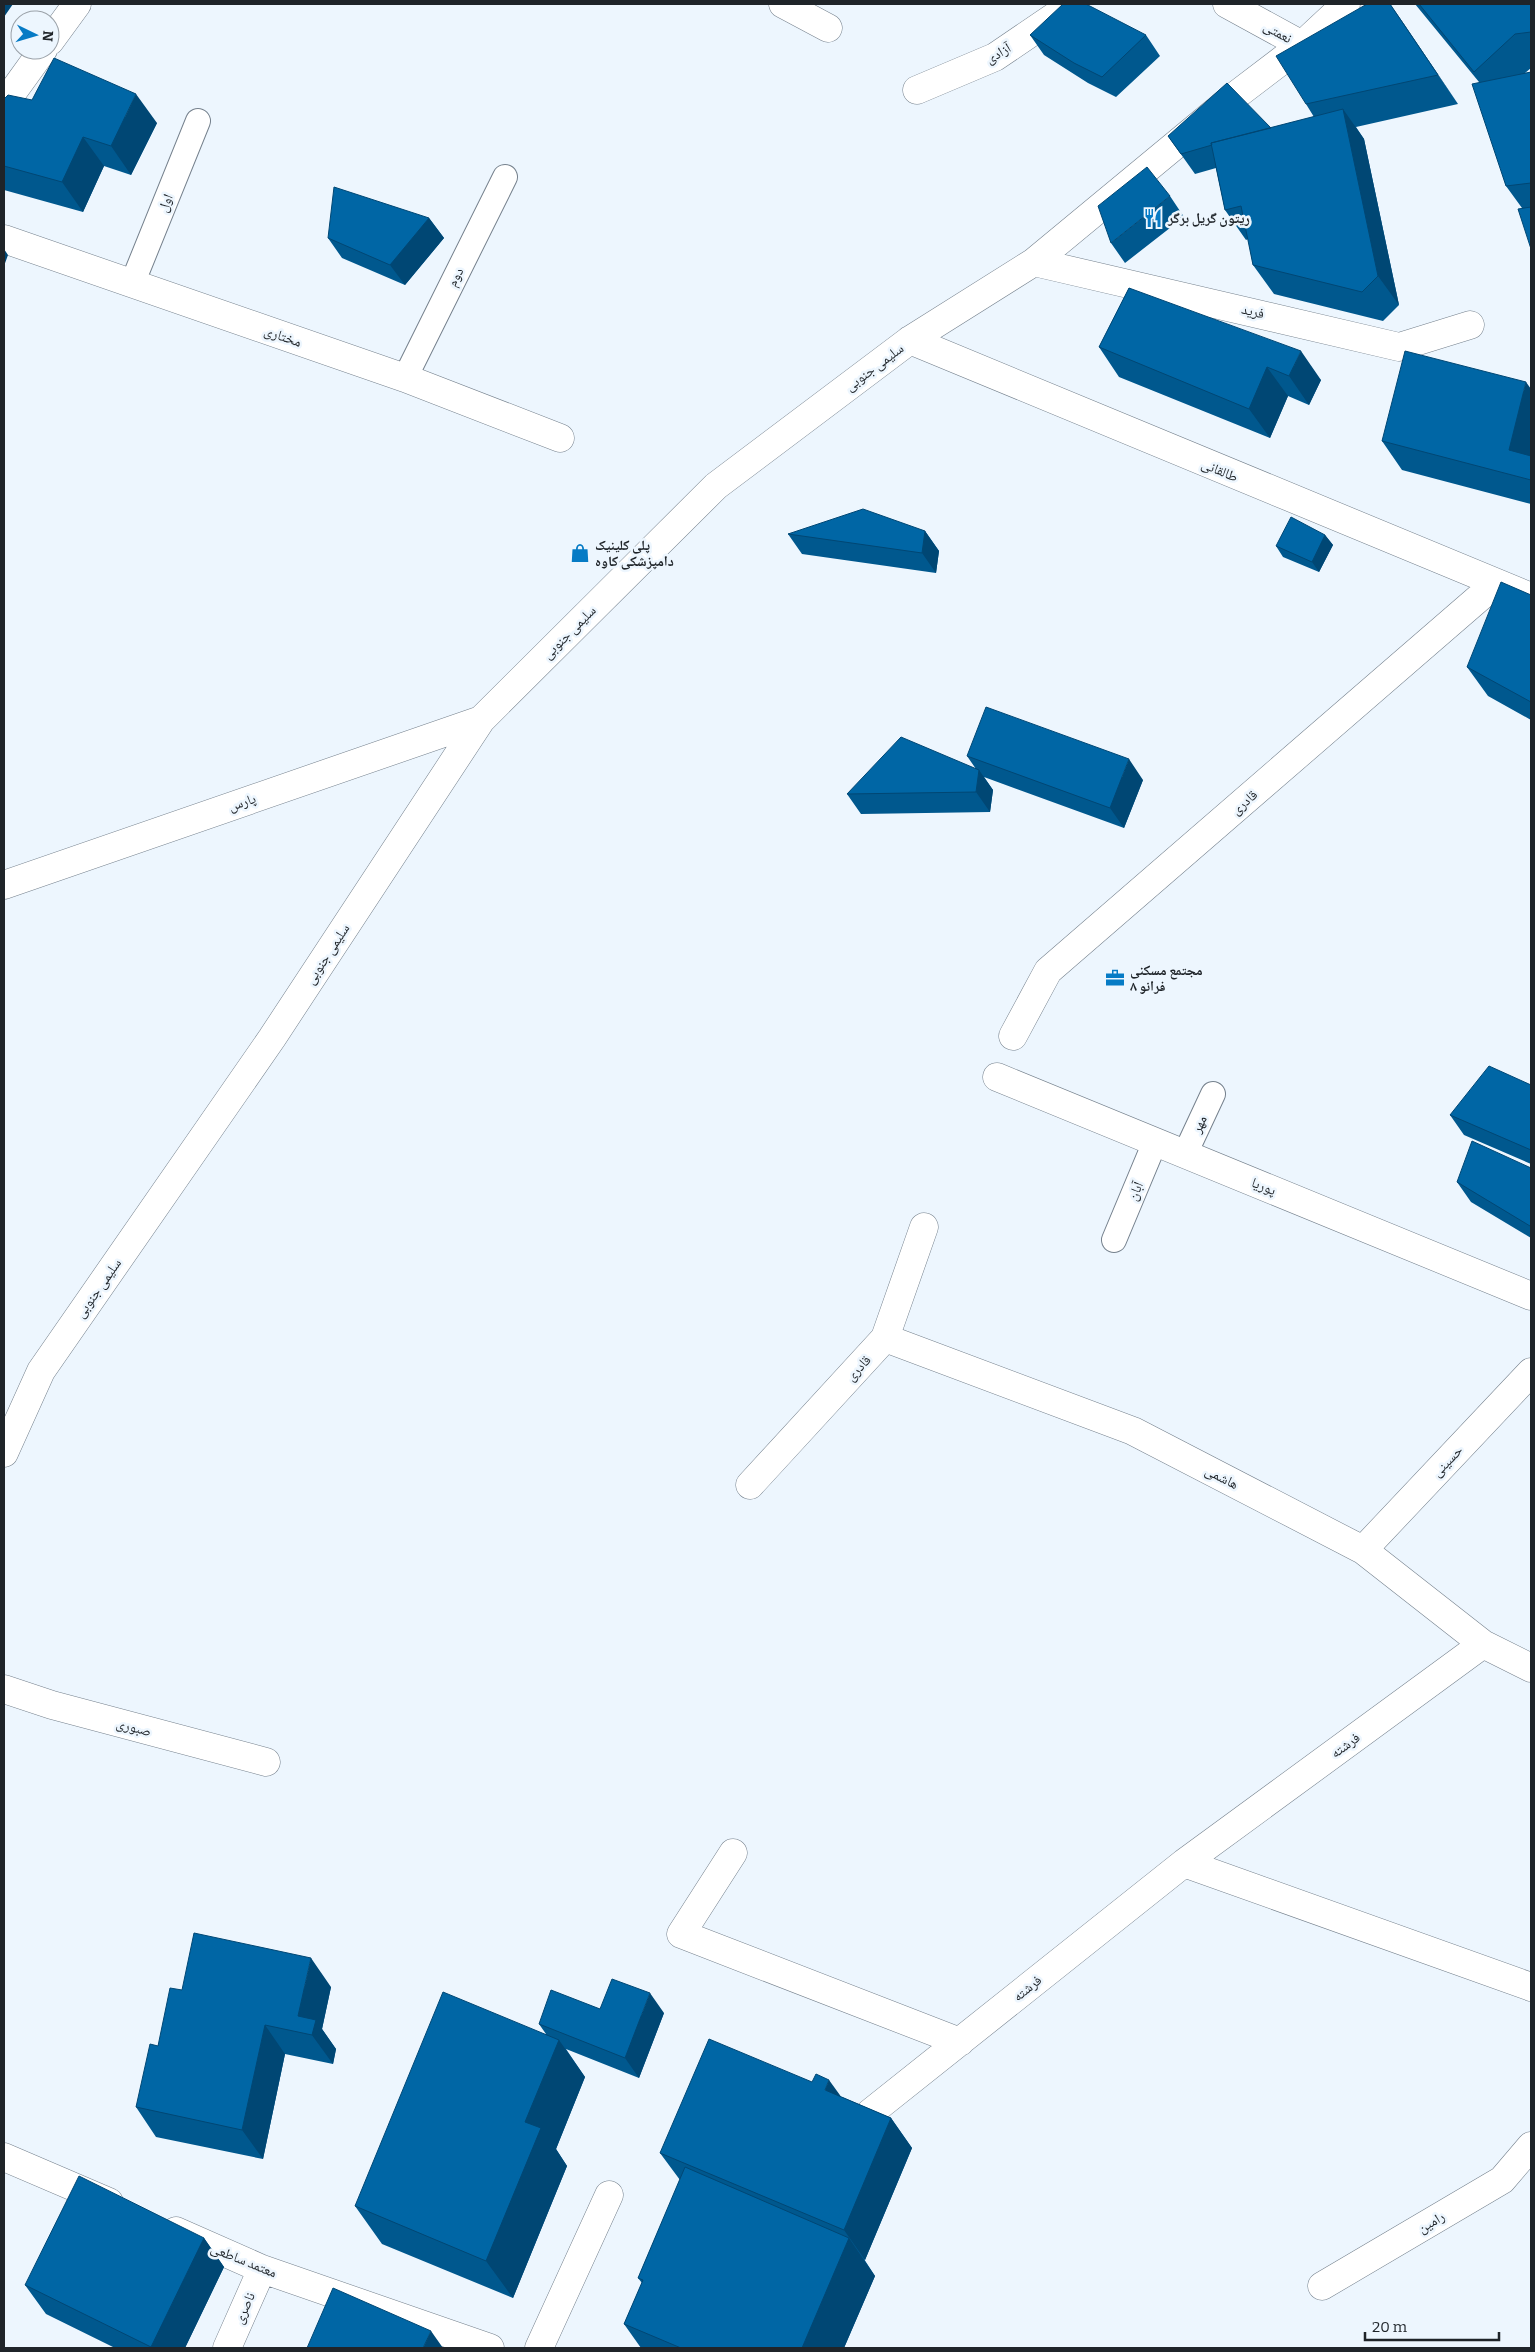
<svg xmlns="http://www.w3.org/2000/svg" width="1535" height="2352" font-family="Bitter,'Noto Naskh Arabic',serif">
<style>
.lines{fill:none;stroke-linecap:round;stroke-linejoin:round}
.lane-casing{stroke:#75818d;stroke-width:26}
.street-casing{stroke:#75818d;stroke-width:29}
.lane{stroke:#fff;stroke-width:24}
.street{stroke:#fff;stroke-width:28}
.wall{fill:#00588e}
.shaded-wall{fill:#004774}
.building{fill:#0066a5;stroke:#004774}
.labels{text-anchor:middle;stroke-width:5;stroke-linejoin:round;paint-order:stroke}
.street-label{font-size:14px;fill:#1f2429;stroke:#edf6fe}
.poi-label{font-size:14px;font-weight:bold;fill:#1f2429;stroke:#edf6fe;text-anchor:start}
</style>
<rect width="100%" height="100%" fill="#edf6fe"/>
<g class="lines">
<g class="lane-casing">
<path id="lane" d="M132,284L198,121
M405,378L505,177
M1185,1154L1213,1094
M1114,1240L1155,1142"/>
</g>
<g class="street-casing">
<path id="street" d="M783,4L828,28
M1227,4L1302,45
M50,41L77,4
M917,90L995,57L1073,4
M4,104L43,50
M4,239L405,378L560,438
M1034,262L1399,347L1470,325
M910,340L1531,597
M4,885L481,720
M1013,1036L1048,971L1495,584
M997,1077L1531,1296
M885,1338L1133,1431L1363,1550L1483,1644L1531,1668
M4,1453L41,1371L272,1038L481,720L716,486L910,340L1034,262L1231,99L1302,45L1346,4
M750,1485L885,1338L924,1227
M1363,1550L1531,1372
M4,1689L52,1705L266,1762
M733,1853L681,1934L960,2042
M1184,1863L1531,1987
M870,2113L1184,1863L1483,1644
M4,2157L109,2202
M176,2231L262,2269L490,2348
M1322,2286L1502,2180L1531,2146
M227,2348L262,2269
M539,2348L609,2195"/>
</g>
<use href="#lane" class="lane"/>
<use href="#street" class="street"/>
</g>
<path class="wall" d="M1390,4L1458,104L1356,127L1364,139L1399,305L1383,321L1274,294L1253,265L1248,239L1246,240L1225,210L1216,168L1195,174L1168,136L1271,128L1314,117L1306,104Z
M1415,4H1531V68L1525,73L1531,72V249L1522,208L1506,186L1479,82Z
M1030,35H1146L1160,56L1116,97L1088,83L1044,55Z
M4,99L32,100L157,123L131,175L104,166L83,212L4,190Z
M1170,196L1184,217L1125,263L1111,243Z
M429,218L444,238L405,285L342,258L328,238Z
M1129,288L1321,380L1309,405L1288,396L1270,438L1119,377L1099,347Z
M1531,389V504L1402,470L1382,441Z
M925,531L939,551L936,573L802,554L788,534Z
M1325,535L1333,545L1319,572L1283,557L1276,546Z
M1531,595V720L1488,696L1467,667Z
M967,756L1143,780L1124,828L984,777L993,790L990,812L861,814L847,794L976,769Z
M1531,1085V1164L1464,1135L1450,1115Z
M1531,1168V1238L1471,1202L1457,1182Z
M331,1987L322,2029L336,2049L333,2064L285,2054L263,2159L156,2137L136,2107L158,2046L182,1990Z
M664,2013L639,2078L566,2049L585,2077L556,2149L567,2166L513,2298L382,2244L355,2206L546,2034L539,2024Z
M842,2097L891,2118L912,2148L865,2260L864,2259L875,2276L844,2348H641L624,2324L642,2283L638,2278L680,2180L660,2153Z
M204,2238L224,2267L185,2348H115L46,2314L25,2285Z"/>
<path class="shaded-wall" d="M4,4H13L4,17Z
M1390,4L1404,24L1458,104L1438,75Z
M136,94L157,123L131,175L111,146Z
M1343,109L1364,139L1399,305L1378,276Z
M83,137L104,166L83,212L62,182Z
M429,218L444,238L405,285L390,265Z
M4,249L8,255L4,266Z
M1301,351L1321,380L1309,405L1289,376Z
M1267,367L1288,396L1270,438L1249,409Z
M1526,382L1531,389V471L1529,480L1509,450Z
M925,531L939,551L936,573L922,553Z
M1325,535L1333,545L1319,572L1312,562Z
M1129,759L1143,780L1124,828L1110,808Z
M979,770L993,790L990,812L976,792Z
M311,1958L331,1987L322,2029L336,2049L333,2064L298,2016Z
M650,1993L664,2013L639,2078L625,2058Z
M265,2025L285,2054L263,2159L242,2130Z
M559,2040L585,2077L556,2149L567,2166L513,2298L486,2261L525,2122Z
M829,2080L850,2109L825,2090Z
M891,2118L912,2148L865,2260L844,2230Z
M204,2238L224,2267L185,2348H152L151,2347Z
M849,2238L875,2276L844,2348H802Z
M431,2331L443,2348H423Z"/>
<path class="building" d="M1063,4H1086L1146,35L1102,77L1074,63L1030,35Z
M1367,4H1390L1438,75L1306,104L1276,56Z
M1419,4H1531V32L1515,34L1474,72Z
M54,58L136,94L111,146L83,137L62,182L4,166V99L8,95L32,100Z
M1531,72V183L1506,186L1472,84Z
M1227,83L1271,128L1211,143L1212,145L1181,154L1168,136Z
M1343,109L1378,276L1362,292L1253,265L1241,206L1225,210L1211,143Z
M1147,167L1170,196L1111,243L1098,206Z
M334,187L429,218L390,265L328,238Z
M1531,207V249L1518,209Z
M1129,288L1301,351L1289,376L1267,367L1249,409L1099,347Z
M1405,351L1526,382L1509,450L1531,456V480L1382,441Z
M863,509L925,531L922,553L788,534Z
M1291,517L1325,535L1312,562L1276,546Z
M1501,582L1531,595V702L1467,667Z
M986,707L1129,759L1110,808L967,756Z
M901,737L979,770L976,792L847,794Z
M1489,1066L1531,1085V1150L1450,1115Z
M1472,1141L1531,1168V1224L1530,1226L1457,1182Z
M194,1933L311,1958L298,2016L316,2020L312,2035L265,2025L242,2130L136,2107L150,2044L158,2046L170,1988L182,1990Z
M612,1979L650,1993L625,2058L539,2024L551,1990L600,2009Z
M443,1992L559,2040L525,2122L541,2128L486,2261L355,2206Z
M709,2039L812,2082L816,2074L829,2080L825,2090L891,2118L844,2230L660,2153Z
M685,2167L849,2238L802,2348H681L624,2324L643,2280L638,2278Z
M79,2176L204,2238L151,2347L25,2285Z
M333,2288L431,2331L423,2348H307Z"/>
<defs>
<g id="restaurant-bare" transform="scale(1.5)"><path d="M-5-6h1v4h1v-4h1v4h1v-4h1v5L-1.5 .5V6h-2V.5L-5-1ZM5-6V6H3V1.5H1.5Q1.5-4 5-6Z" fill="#067bc5" stroke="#edf6fe" stroke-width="2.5" paint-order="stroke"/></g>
<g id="shop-bare" transform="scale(1.5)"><path d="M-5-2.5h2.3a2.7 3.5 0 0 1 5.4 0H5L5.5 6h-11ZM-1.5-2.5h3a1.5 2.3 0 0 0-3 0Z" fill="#067bc5" stroke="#edf6fe" stroke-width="2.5" paint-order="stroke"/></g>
<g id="office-bare" transform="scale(1.5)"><path d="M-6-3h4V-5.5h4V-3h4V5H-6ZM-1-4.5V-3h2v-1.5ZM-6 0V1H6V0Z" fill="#067bc5" stroke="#edf6fe" stroke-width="2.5" paint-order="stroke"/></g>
</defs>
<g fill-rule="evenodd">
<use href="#restaurant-bare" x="1153" y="218"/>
<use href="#shop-bare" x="580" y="553"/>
<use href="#office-bare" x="1115" y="978"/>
</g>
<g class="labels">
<g class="street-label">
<text transform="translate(1278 32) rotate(29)" y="5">نعمتی</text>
<text transform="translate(998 53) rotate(-30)" y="5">آزادی</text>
<text transform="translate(165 203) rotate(-68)" y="5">اول</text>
<text transform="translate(455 277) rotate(-64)" y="5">دوم</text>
<text transform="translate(1253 311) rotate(13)" y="5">فرید</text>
<text transform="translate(283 336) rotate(19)" y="5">مختاری</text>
<text transform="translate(874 367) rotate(-37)" y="5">سلیمی جنوبی</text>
<text transform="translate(1220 470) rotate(23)" y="5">طالقانی</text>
<text transform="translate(569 632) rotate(-45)" y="5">سلیمی جنوبی</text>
<text transform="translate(242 802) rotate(-19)" y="5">پارس</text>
<text transform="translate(1244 802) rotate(-41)" y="5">قادری</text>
<text transform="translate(327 954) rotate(-57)" y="5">سلیمی جنوبی</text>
<text transform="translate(1199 1124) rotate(-65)" y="5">مهر</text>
<text transform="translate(1264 1186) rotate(22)" y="5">پوریا</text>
<text transform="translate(1135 1191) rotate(-68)" y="5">آبان</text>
<text transform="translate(98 1288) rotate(-55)" y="5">سلیمی جنوبی</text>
<text transform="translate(858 1368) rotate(-47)" y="5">قادری</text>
<text transform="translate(1447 1461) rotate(-46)" y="5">حسینی</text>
<text transform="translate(1222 1477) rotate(27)" y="5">هاشمی</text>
<text transform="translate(134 1727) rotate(15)" y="5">صبوری</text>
<text transform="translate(1345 1745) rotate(-36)" y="5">فرشته</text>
<text transform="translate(1027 1988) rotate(-39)" y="5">فرشته</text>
<text transform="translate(1431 2222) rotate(-31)" y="5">رامین</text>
<text transform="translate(244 2260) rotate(22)" y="5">معتمد ساطعی</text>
<text transform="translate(244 2308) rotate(-66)" y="5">ناصری</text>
</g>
<g class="poi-label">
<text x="1168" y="223">ریتون گریل برگر</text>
<text x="595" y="550">پلی کلینیک<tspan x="595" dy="16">دامپزشکی کاوه</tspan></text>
<text x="1130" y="975">مجتمع مسکنی<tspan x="1130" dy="16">فرانو ۸</tspan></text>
</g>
</g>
<rect width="1535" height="2352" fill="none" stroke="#1f2429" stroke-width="10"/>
<g transform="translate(35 35) rotate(95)"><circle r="24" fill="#edf6fe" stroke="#9ba2a9"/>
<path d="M0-4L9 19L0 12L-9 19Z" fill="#067bc5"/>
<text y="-8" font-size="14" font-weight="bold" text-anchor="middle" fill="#1f2429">N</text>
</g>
<path d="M1365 2332v8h134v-8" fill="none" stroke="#1f2429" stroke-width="2.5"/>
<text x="1372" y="2332" font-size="15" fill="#1f2429" stroke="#edf6fe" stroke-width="4" paint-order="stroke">20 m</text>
</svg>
